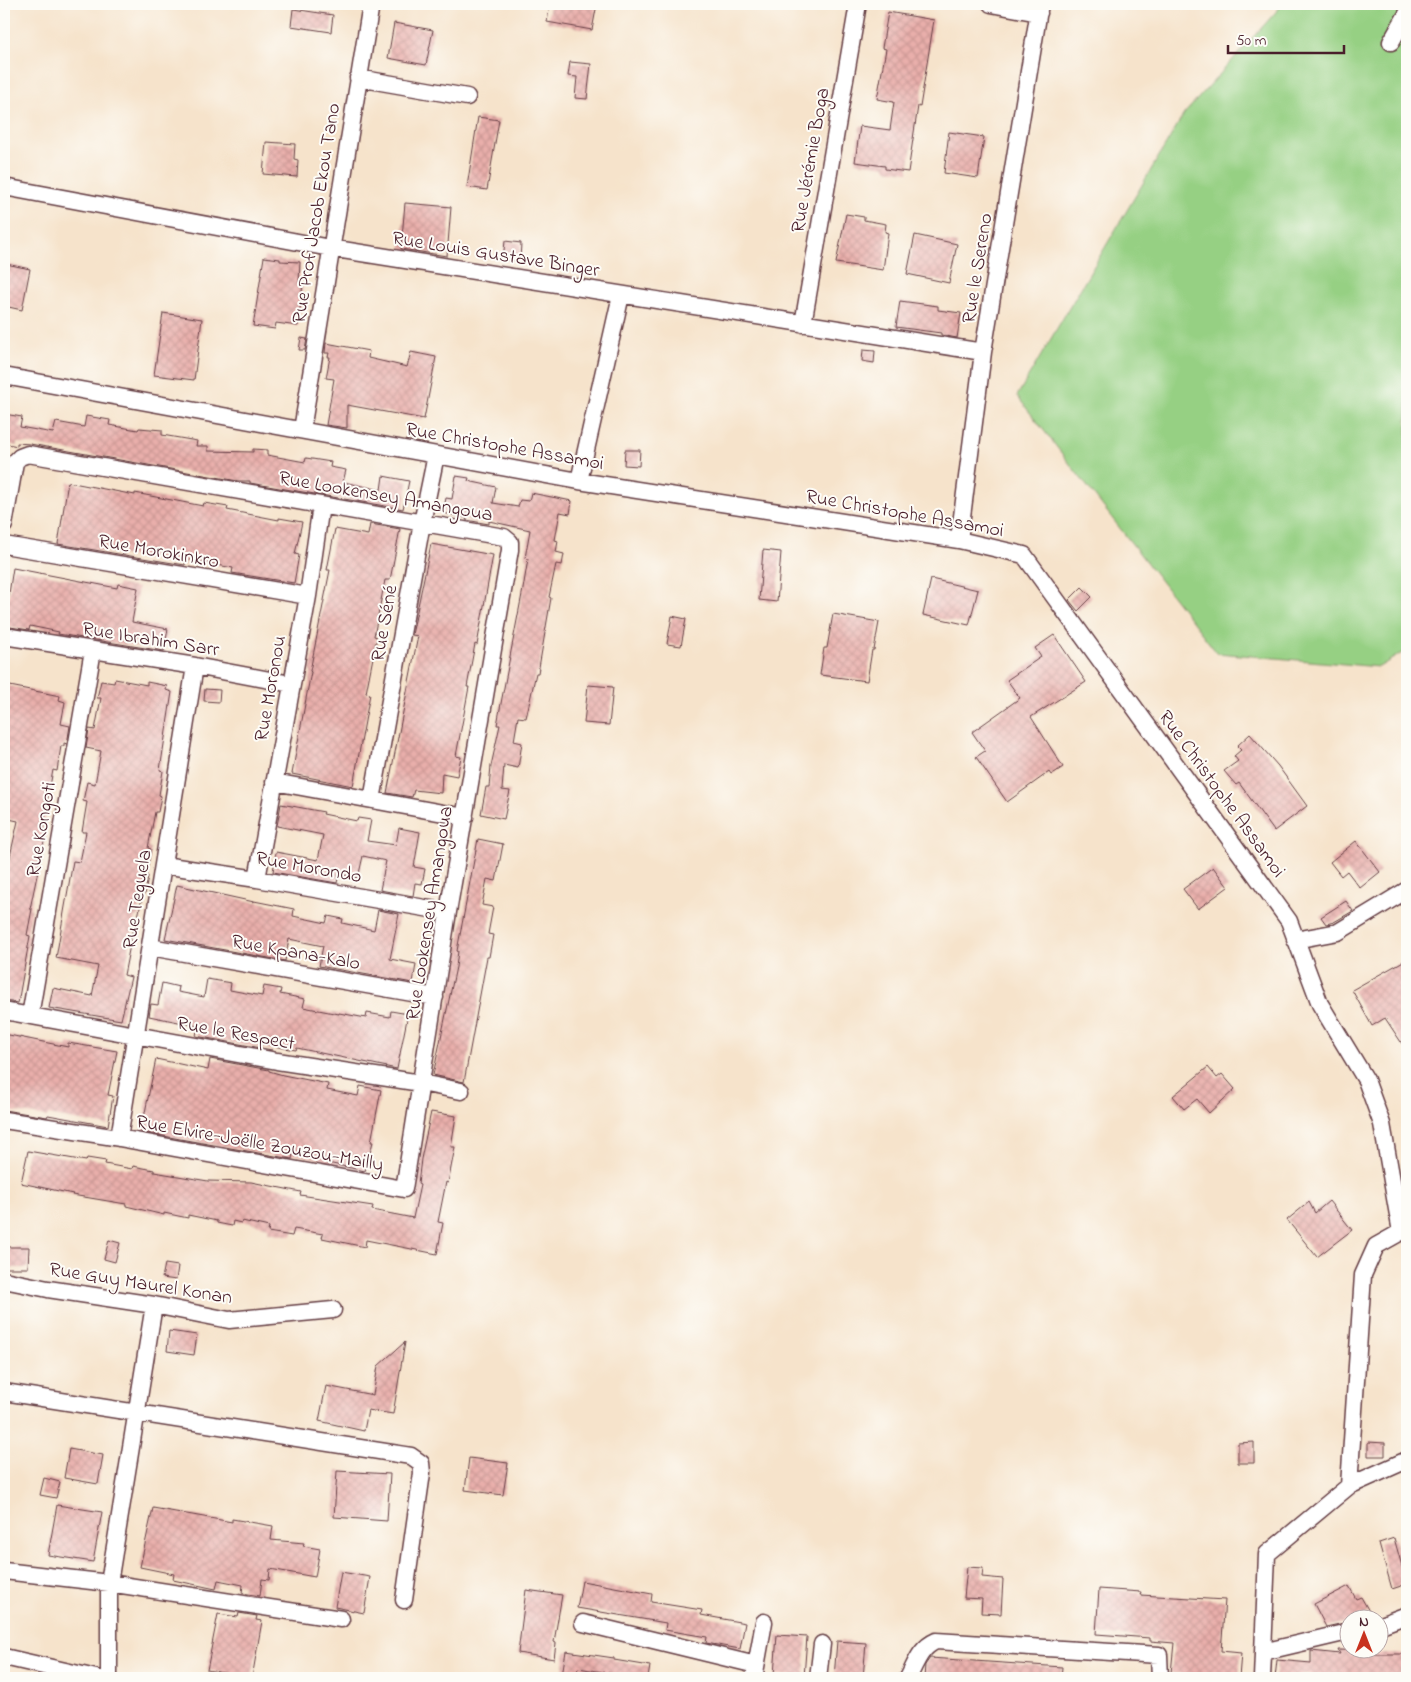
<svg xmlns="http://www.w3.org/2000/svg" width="1411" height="1682" font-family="'Indie Flower',sans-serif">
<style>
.grass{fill:#96d083;stroke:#707857}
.building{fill:url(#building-cross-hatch)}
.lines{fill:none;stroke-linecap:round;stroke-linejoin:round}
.street-casing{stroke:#643c43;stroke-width:19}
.street{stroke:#fff;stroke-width:16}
.labels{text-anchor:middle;stroke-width:4;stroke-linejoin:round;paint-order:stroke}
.street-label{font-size:20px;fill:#4a1f2b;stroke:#fdfcf7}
</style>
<defs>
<pattern id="building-cross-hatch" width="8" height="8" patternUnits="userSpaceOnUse" patternTransform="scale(1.25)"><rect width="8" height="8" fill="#e9afab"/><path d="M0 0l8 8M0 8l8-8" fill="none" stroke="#c99693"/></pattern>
</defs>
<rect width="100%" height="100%" fill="#fdfcf7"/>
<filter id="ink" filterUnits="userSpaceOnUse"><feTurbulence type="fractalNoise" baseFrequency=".02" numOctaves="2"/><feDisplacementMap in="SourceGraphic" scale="10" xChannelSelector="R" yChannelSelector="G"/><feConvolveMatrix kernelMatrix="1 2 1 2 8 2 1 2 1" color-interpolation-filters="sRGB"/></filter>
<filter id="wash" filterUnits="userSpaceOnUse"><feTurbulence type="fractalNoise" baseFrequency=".0096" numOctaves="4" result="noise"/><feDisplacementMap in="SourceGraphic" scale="20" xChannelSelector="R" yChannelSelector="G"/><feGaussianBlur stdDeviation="1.12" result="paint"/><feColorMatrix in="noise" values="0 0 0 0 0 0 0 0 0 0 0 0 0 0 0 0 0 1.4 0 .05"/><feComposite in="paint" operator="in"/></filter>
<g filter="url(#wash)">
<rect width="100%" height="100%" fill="#f6e3cb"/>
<path class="grass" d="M1283,4H1407V650L1379,667L1217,653L1017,396L1184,114Z"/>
<g id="blocks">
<path class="building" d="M550,4H597L592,30L547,22Z
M293,9L333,15L331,32L291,26Z
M888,12L934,20L920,107L918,106L908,172L885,169V166L855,162L860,126L890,130L894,102L877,99L886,49L882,48Z
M394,23L433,30L426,65L388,58Z
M570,62L591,64L587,99L575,98L577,77L568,76Z
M478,117L499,120L487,190L467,187Z
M949,132L984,137L978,178L944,173Z
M266,142L295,144L294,159L298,160L297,177L263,174Z
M405,203L451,207L447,256L401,249Z
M846,214L864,217V220L886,224L885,232L888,233L883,270L836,263Z
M915,235L957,244L949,283L907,274Z
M505,241L521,243L520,261L503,260Z
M264,257L280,259V261L300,262L299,283H303L298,326L276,323L275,329L253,326Z
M6,264L30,269L22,310L4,306V275Z
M900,301L938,306V310L961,313L957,338L941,335V333L896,327Z
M163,313L202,319L194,380L154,375Z
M301,338L307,339L305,350H299Z
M326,343L369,351L368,358L407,367L411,352L436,357L424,419L347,405V428L326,425L334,379L326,378L330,357H328L329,353H325Z
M863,350L875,351L874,363L862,361Z
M4,414L22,417L20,427L53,433L56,422L84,427L86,416L110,420L109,425L138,430L139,428L162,430V435L197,441L196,446H208V451L253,452V449L267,450V455L305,462L306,458L331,462L330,467L346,470L343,482L381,490L383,476L409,481L403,509L250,483V481H238L30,444L17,443V446L4,443Z
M625,450H640L639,466L624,465Z
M456,476L469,478L468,481L496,487L493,503L518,507L520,500L529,501L531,493L572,501L570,514L560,512L555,540L558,541L556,552L564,554L562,565L556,564L549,597L551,598L538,673H536L526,718L518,717L514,741L522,743L518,768L504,765L502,790L510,791L504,819L481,814L486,787H489L491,766L500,725H497L502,698L523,589L528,559L525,558L530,530L489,521V524L466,520L467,518L443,513L446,498L452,499Z
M68,482L135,495V493L203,506L204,503L228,507L227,510L279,520V518L302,522L295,554L299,555L294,583L232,573L233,568L186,559L185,565L58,544Z
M370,524L400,529L390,580H385L374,636L377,637L366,693L370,694L353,786L292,774L311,672L310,671L330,570H327L335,529L368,535Z
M431,544L493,555L477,645L475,644L467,687H469L456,756L461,757L457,776L442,773L441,793L414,790L412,797L387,793L418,636L412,635Z
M763,550L781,552L777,602L759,600Z
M13,568L117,588L118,584L138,588L132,622L168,629L164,651L58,634L59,632L30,626L29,630L4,626Z
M931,579L978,590L969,625L923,615Z
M1082,587L1092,597L1078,611L1069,600Z
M833,614L879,622L874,650H872L867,681L820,675L824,648H827Z
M672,616L686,619L681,646L667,644Z
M1054,635L1086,682L1031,717L1063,767L1051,775L1049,772L1007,802L976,757L985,751L972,732L1020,698L1007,680L1041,657L1035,648Z
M115,679L147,685V682L167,686L166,690L172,692L160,770L163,771L159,795L161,796L158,812H155L148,848L151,849L146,876H148L145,894L143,893L138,917L135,916L129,950L124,975L131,977L121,1020L49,1008L53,988L92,996L98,966L56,958L73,861L80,862L86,832H82L87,802L83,801L87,782L95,784L101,751L86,748L89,729L95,730L101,698H97L101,681L114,683Z
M5,685L60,696L59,700L65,702L61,724L70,726L67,744L64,743V746H61L57,771L53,770L46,808L43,831L46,832L30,909H32L27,935L30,936L18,1003L4,1001V873L6,874L18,821L4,818V693Z
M588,685L613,687L609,725L584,723Z
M205,689L220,690L219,702L204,701Z
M1250,734L1278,766L1307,806L1274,831L1239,783L1236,785L1224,771L1238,761L1234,756L1241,750L1237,746Z
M281,804L324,812L323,814L357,821L358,818L371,820L367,841L396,845L399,828L420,832L414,867L425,869L422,884L415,883L413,896L380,890L386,861L363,856L358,878L339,874L337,883L273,872L276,852L318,860L323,835L277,826Z
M478,839L503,844L496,881L487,879L482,905L493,907L488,934L493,935L489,957H487L464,1082L433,1075L456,967L458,951H457Z
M1356,841L1380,872L1360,888L1347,871L1341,876L1330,862Z
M1213,867L1228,887L1198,909L1183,889Z
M177,885L254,902V901L294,909L293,916L326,923L328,916L343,919L342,923L374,930L378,910L399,914L390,959L416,964L413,983L319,966L323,946L289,939L285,961L165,939Z
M1346,901L1353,911L1334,922L1326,924L1321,917Z
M1407,959V1051L1385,1018L1372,1026L1352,990Z
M207,979L231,983L230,990L262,996L264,986L281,989L280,994L305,999L303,1007L339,1014V1013L366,1018L367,1013L390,1017L391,1011L408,1014L397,1069L297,1048L296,1050L273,1046L272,1050L196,1036L198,1026L149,1016L151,1004L158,1005L162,983L179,987L178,992L204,997Z
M4,1034L68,1047V1043L117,1051L108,1095L113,1096L108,1126L48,1115L47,1117L4,1110V1098L10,1068L4,1067Z
M156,1059L208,1070L210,1059L269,1070V1071L283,1075L328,1084L327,1090L358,1096L360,1086L381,1090L371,1142H373L365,1171L323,1162V1160L293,1154L292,1159L141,1132Z
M1208,1067L1217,1078L1222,1074L1235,1089L1209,1113L1197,1099L1184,1109L1173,1096Z
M431,1112L456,1116L451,1147H455L448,1183L446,1182L438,1222L443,1223L437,1254L366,1240L365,1247L322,1238L323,1234L294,1229L292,1236L268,1232L269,1227L242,1221L241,1223L233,1221L232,1226L217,1223V1221L188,1215V1218L164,1213V1215L126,1206V1204L72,1195L73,1194L21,1183L28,1151L86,1161L87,1158L106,1161L105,1164L132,1169L133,1166L154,1170V1172L208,1181L251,1182L301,1192L300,1195L373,1206L372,1210L413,1218L420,1185L418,1184L421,1159Z
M1329,1201L1352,1230L1317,1257L1287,1220L1309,1202L1315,1213Z
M109,1240L120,1243L115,1262L104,1259Z
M4,1247H29L28,1268H4Z
M165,1264L178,1266L176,1280L162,1278Z
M169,1331L197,1335L194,1355L167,1351Z
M405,1342L393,1414L368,1410L364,1431L319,1421L326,1386L373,1395L378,1366Z
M1254,1442V1463H1238V1443Z
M1368,1442L1385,1443V1456H1368Z
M69,1449L103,1455L98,1484L64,1478Z
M469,1458L508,1463L503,1495L465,1490Z
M337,1471L390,1474L387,1521L334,1517Z
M44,1478L60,1482L56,1498L40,1495Z
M57,1505L102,1512L93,1562L48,1555Z
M153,1508L232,1522V1519L273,1526L271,1540L304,1543L303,1546L320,1549L315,1577L270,1569L269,1580L262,1579L260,1596L242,1593L243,1585L218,1580L216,1589L173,1580L174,1574L140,1567Z
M1394,1538L1407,1584L1392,1589L1379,1543Z
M967,1567L983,1568L982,1577L1003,1579L1001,1614L981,1613L982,1599L964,1598Z
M341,1572L370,1577L364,1613L335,1607Z
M582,1581L652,1594L651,1602L702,1610L701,1615L745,1623L740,1649L706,1643L707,1637L665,1630L666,1623L577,1608Z
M1349,1586L1356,1599L1361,1597L1370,1613L1356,1620H1348V1622L1326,1627L1314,1604Z
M1099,1589L1141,1592L1140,1595L1225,1600L1221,1651L1241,1653L1239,1678H1214V1676L1171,1673L1174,1643L1150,1641V1638L1096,1634Z
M526,1590L562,1595L554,1642L556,1643L554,1659L518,1653Z
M239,1613L257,1616L256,1620L262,1621L252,1678L207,1670L218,1614L238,1617Z
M777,1635L807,1637L804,1677L774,1675Z
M837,1641L866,1643L863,1678H834Z
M1338,1650L1375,1651V1654H1407V1678H1348L1303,1675L1302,1678H1275L1277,1660L1311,1663V1651L1340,1654Z
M566,1651L614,1658V1660L650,1666L648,1678H621V1675L578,1668L576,1677L562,1675Z
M930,1658L1062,1667L1061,1678H924L925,1665Z"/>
</g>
</g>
<g filter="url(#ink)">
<use href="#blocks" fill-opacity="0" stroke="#643c43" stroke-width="1"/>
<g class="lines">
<g class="street-casing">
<path id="street" d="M991,4L1039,13
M1391,42L1407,14
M358,78L467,97
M4,187L330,248L983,352
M803,324L858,4
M4,376L579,481L959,540L1024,555L1289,921L1320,1004L1366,1080L1382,1124L1401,1232
M302,430L371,4
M579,481L621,295
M4,525L15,462L20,457L28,454L504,537L510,542V550L448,912L404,1189L119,1138L4,1120
M959,540L983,352L1040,4
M4,545L308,596
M4,636L195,666L291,684
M274,782L465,817
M372,800L422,523L436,455
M163,865L257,879L448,912
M257,879L308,596L321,505
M1295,940L1338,932L1407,890
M150,947L435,997
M4,1011L277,1061L421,1083L461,1091
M30,1016L93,650
M119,1138L195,666
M4,1280L48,1289L154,1305L229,1320L333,1310
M4,1392L411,1456L421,1463L422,1473L404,1600
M1349,1486L1363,1275L1376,1246L1401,1232H1407
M4,1571L109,1583L341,1619
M583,1623L756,1665
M1378,1626L1407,1615
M1263,1652L1348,1632
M4,1657L96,1678
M109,1678V1583L154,1305
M754,1678L764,1622
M818,1678L822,1644
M908,1678C916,1663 920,1648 936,1641L1159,1655L1160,1678
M1262,1678L1267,1554L1349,1486L1407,1460"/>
</g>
<use href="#street" class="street"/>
</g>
</g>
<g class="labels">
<g class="street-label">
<text transform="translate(809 160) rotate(-80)" y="7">Rue Jérémie Boga</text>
<text transform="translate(315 213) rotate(-81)" y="7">Rue Prof Jacob Ekou Tano</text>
<text transform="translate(496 253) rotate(9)" y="7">Rue Louis Gustave Binger</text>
<text transform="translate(976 268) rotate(-81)" y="7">Rue le Sereno</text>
<text transform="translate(505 445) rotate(10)" y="7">Rue Christophe Assamoi</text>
<text transform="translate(386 495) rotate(10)" y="7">Rue Lookensey Amangoua</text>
<text transform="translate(905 512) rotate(10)" y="7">Rue Christophe Assamoi</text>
<text transform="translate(159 550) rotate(10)" y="7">Rue Morokinkro</text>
<text transform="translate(383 623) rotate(-80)" y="7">Rue Séné</text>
<text transform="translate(151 638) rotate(9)" y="7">Rue Ibrahim Sarr</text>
<text transform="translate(269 688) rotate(-80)" y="7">Rue Moronou</text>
<text transform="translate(1223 793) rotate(54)" y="7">Rue Christophe Assamoi</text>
<text transform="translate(40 829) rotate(-80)" y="7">Rue Kongoti</text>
<text transform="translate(309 866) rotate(10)" y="7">Rue Morondo</text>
<text transform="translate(136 899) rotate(-81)" y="7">Rue Teguela</text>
<text transform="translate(428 913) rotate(-81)" y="7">Rue Lookensey Amangoua</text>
<text transform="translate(296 951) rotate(10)" y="7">Rue Kpana-Kalo</text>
<text transform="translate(236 1032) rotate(10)" y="7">Rue le Respect</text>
<text transform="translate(260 1142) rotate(10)" y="7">Rue Elvire-Joëlle Zouzou-Mailly</text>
<text transform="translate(141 1282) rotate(9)" y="7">Rue Guy Maurel Konan</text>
</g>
</g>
<rect width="1411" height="1682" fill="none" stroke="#fdfcf7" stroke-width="20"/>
<g transform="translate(1364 1634)"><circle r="24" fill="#fdfcf7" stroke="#b5a4a5"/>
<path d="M0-4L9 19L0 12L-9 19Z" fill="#c8321e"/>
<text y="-8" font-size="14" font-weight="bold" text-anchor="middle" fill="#4a1f2b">N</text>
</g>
<path d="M1228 45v8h116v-8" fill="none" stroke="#4a1f2b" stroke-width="2.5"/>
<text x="1236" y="45" font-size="15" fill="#4a1f2b" stroke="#fdfcf7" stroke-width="4" paint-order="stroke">50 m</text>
</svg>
